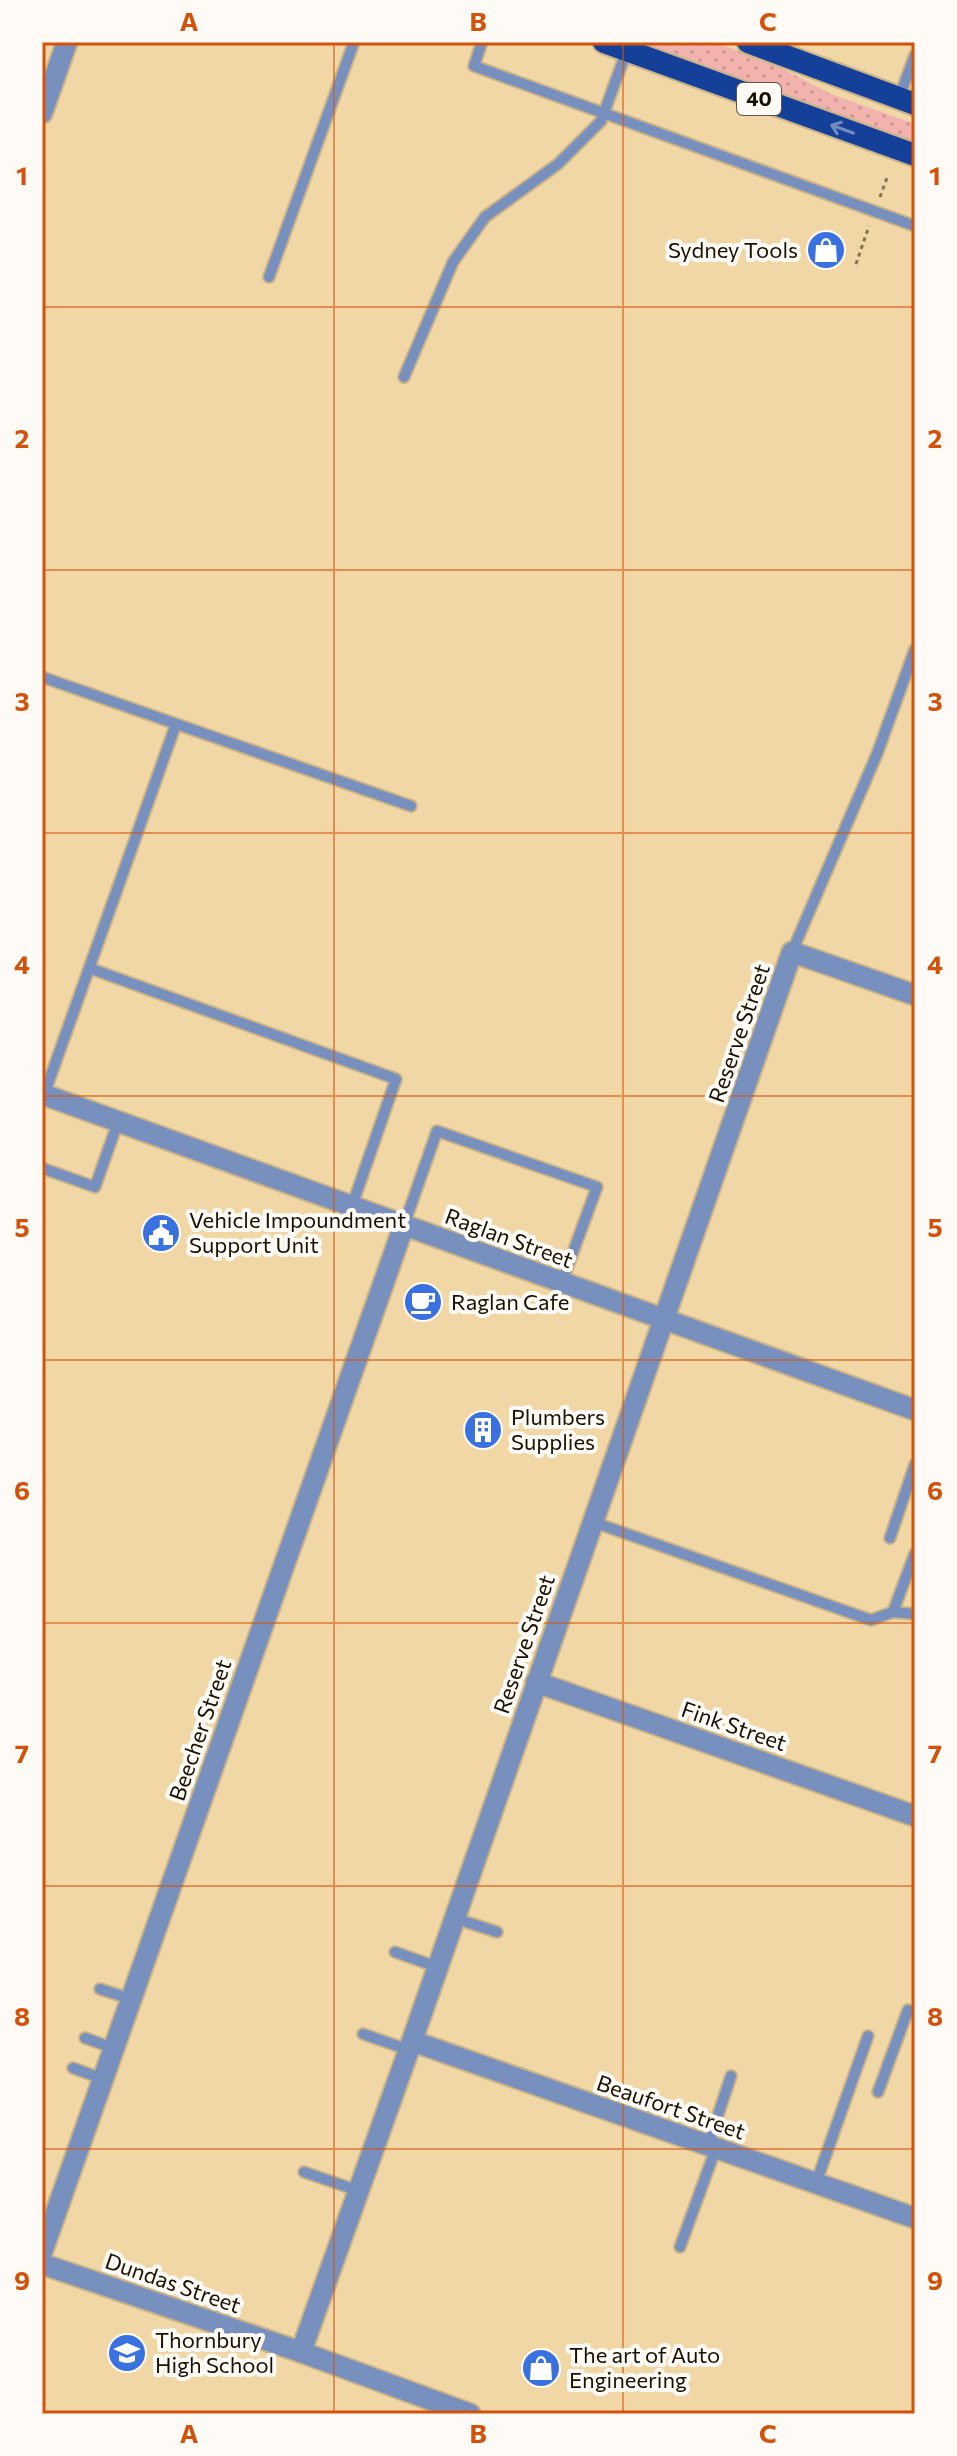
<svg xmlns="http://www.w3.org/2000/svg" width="957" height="2456" font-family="Commissioner,sans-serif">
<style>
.grass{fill:url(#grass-dots)}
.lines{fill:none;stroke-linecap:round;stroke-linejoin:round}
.service-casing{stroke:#cab388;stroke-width:14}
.minor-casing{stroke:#cab388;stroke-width:24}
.tertiary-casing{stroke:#cab388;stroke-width:24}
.trunk-casing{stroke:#cab388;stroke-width:26}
.path{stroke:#847253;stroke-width:3;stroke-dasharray:4 4;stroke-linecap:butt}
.service{stroke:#7890be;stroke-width:10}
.minor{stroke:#7890be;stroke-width:20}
.tertiary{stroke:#7890be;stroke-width:20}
.trunk{stroke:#15409a;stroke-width:22}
.oneway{stroke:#728bbf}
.grid{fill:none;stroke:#d3520b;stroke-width:2;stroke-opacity:0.55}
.labels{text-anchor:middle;stroke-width:8;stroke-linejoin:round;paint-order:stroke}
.shield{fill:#fefbf6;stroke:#5e564a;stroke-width:2}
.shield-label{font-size:20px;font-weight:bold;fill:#191001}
.poi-label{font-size:22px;fill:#191001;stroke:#fefbf6;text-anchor:start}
.street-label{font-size:22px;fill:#191001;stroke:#fefbf6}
.neatline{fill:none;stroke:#d3520b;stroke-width:3}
.grid-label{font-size:26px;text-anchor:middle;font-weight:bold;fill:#d3520b}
</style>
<defs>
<pattern id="grass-dots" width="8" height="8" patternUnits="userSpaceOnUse" patternTransform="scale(2)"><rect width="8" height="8" fill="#f2b2ae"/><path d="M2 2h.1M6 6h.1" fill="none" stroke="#cf9894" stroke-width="1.8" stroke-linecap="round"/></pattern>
</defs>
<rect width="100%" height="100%" fill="#f1d7a6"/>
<path class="grass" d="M642,42H714L773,64L831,94L915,124V145Z"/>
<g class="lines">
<g class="service-casing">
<path id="service" d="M482,42L474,66L915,226
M899,98L915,55
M269,277L354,42
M404,377L453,262L485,217L558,164L601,121L627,50
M42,677L411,806
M792,952L877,754L915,649
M89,968L396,1079L352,1206
M44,1095L176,724
M42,1168L95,1187L118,1122
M404,1225L437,1131L597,1187L562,1282
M593,1522L871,1620L893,1612L915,1614
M890,1538L915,1464
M893,1612L915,1553
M454,1918L497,1932
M395,1952L437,1967
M100,1989L131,1999
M363,2034L409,2050
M85,2038L113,2048
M73,2068L103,2079
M878,2092L908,2010L915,2012
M708,2145L731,2076
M304,2172L359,2191
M816,2183L868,2036
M680,2247L716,2148"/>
</g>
<g class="minor-casing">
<path id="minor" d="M42,113L67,42
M536,1682L915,1816
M412,2041L915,2218
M42,2252L404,1225
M301,2352L412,2041L792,952L915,995"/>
</g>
<g class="tertiary-casing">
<path id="tertiary" d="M42,1094L915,1410
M42,2264L301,2352L470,2414"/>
</g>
<g class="trunk-casing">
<path id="trunk" d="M604,42L915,155
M748,42L915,104"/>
</g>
<path class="path" d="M880,197L888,175
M856,264L869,226"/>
<use href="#service" class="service"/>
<use href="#minor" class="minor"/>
<use href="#tertiary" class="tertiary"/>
<use href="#trunk" class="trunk"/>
</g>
<defs><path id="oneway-shaft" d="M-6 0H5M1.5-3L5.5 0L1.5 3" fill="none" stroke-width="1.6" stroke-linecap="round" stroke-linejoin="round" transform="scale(2)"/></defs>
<use class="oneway" href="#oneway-shaft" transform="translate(842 129) rotate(-160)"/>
<path class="grid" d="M334,42V2414M623,42V2414M42,307H915M42,570H915M42,833H915M42,1096H915M42,1360H915M42,1623H915M42,1886H915M42,2149H915"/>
<defs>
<g id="shop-disc" transform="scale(2)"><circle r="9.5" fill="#3a71e1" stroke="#fefbf6"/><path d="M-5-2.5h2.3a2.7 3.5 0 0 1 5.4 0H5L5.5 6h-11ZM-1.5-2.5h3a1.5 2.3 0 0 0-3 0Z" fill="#fff"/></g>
<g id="civic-disc" transform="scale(2)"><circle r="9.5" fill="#3a71e1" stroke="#fefbf6"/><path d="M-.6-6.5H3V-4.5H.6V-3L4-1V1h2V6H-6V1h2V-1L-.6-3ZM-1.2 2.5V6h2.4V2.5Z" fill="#fff"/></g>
<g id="cafe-disc" transform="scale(2)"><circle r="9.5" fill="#3a71e1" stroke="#fefbf6"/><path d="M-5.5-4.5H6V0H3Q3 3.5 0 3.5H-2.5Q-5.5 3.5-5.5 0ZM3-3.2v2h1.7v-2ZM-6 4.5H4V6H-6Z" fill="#fff"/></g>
<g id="building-disc" transform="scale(2)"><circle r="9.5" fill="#3a71e1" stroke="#fefbf6"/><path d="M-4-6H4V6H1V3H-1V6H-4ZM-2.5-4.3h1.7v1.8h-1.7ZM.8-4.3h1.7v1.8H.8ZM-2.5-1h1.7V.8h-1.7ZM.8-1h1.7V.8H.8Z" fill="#fff"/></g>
<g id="school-disc" transform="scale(2)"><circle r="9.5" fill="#3a71e1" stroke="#fefbf6"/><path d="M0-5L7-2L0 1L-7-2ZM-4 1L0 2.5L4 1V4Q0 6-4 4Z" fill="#fff"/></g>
</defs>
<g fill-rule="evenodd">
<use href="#shop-disc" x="826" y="250"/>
<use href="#civic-disc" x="161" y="1233"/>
<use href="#cafe-disc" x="423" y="1302"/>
<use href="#building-disc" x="483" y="1430"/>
<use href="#school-disc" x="127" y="2353"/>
<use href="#shop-disc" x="541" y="2368"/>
</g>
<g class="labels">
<rect class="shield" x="737" y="83" width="44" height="32" rx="6"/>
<g class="shield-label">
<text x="759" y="106">40</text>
</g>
<g class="poi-label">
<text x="798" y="258" text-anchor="end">Sydney Tools</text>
<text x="189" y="1228">Vehicle Impoundment<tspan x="189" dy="25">Support Unit</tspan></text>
<text x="451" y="1310">Raglan Cafe</text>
<text x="511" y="1425">Plumbers<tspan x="511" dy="25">Supplies</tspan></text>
<text x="155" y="2348">Thornbury<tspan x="155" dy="25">High School</tspan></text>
<text x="569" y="2363">The art of Auto<tspan x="569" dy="25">Engineering</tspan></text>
</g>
<g class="street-label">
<text transform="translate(739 1033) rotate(-71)" y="8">Reserve Street</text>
<text transform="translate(509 1238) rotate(20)" y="8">Raglan Street</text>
<text transform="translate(524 1644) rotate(-71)" y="8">Reserve Street</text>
<text transform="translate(734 1726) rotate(19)" y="8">Fink Street</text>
<text transform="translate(200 1730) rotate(-71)" y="8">Beecher Street</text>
<text transform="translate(671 2107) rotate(19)" y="8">Beaufort Street</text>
<text transform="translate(173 2283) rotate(19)" y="8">Dundas Street</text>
</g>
</g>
<rect width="957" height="2456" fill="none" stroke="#fefbf6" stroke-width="88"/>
<rect x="44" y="44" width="869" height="2368" class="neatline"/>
<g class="grid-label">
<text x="189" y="31">A</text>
<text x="478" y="31">B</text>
<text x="768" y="31">C</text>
<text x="22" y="185">1</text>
<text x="935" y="185">1</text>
<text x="22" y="448">2</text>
<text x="935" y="448">2</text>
<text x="22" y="711">3</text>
<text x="935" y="711">3</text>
<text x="22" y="974">4</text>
<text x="935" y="974">4</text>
<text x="22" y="1237">5</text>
<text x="935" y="1237">5</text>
<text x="22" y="1500">6</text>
<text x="935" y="1500">6</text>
<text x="22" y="1763">7</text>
<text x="935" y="1763">7</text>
<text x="22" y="2026">8</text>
<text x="935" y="2026">8</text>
<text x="22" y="2290">9</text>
<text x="935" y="2290">9</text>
<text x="189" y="2443">A</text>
<text x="478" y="2443">B</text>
<text x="768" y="2443">C</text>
</g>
</svg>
